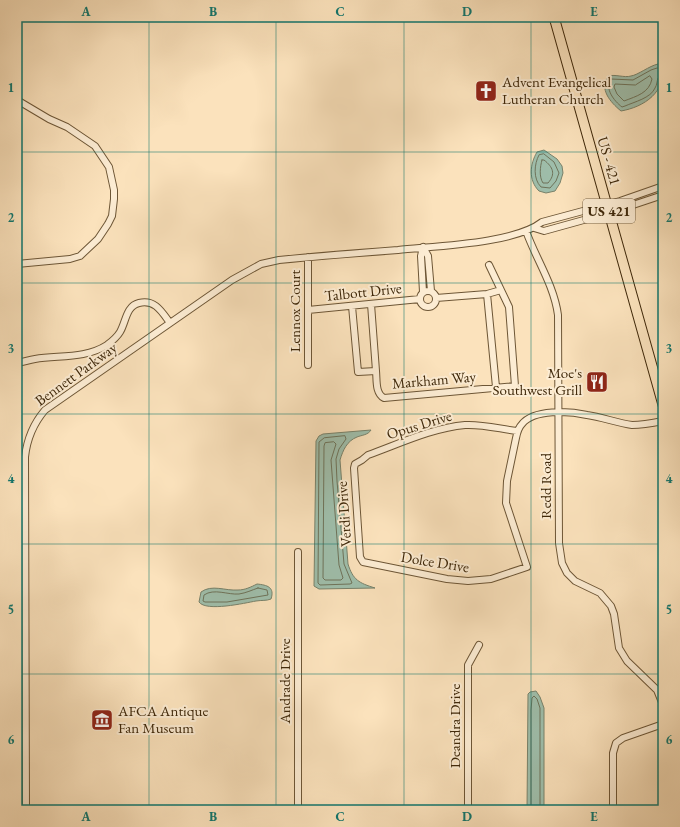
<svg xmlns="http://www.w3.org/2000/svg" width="680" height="827" font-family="'EB Garamond',serif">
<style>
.water{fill:#9fbfac;stroke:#78826b}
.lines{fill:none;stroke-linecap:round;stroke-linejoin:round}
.shore{stroke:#6e735a;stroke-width:1}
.street-casing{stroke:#6d5636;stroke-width:8}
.primary-casing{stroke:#3e2709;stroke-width:11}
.street{stroke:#fcecd3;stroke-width:6}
.primary{stroke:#fbe2bc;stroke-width:9}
.grid{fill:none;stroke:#0f766e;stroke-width:1;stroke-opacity:0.55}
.labels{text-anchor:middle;stroke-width:4;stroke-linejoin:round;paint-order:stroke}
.shield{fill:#fcecd3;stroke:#776246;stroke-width:1}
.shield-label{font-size:14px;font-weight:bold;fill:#3e2709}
.poi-label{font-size:15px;fill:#3e2709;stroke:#fcecd3;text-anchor:start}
.street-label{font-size:15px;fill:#3e2709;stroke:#fcecd3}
.neatline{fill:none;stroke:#0f766e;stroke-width:1.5}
.grid-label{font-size:13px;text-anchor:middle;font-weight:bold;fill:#0f766e}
</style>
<rect width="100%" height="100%" fill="#fbe2bc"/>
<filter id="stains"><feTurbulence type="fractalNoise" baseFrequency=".005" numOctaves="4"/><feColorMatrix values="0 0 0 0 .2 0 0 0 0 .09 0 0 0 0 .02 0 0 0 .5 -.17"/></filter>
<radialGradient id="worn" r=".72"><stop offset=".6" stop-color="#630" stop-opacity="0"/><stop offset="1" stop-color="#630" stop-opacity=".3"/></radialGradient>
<path class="water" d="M658,64L662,65C667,92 644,107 621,111C610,102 599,89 608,76C616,74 624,78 631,76C638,75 649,66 658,64Z
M544,150L557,159L562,166L563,173L560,183L555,191L546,193L539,191C528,180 530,164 537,152Z
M371,430C368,435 362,435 357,437C347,441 343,450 340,460L348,564C353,580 359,583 375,588L319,589L314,586L316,441L319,436L323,434Z
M257,584C267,585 275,587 271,599C266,601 262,600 256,601C245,603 206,612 199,602L201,592C212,584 225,591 238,590C245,590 251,587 257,584Z
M536,691L540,697L544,708V810H527L528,694L530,692Z"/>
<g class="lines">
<path class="shore" d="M663,69L657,68L651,70L633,80L611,79C604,88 614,101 622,107L625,106C634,102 651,98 655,88C657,85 657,81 658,78L663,76
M650,76L652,79C649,93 637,96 624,101L617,94L614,87L615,84L635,85Z
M544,154L554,162L559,173L556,181L550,188L541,187C533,179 534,164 539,155Z
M542,160H544C553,167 556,174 548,183H543C539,177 540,167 542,160Z
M345,436L346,439L339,449L336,459L337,481L344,564L352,583L350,584L320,585L318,583L319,442L324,438Z
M334,442L336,444L331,460L339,565L343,578L341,580H325L323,578L324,446L325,443Z
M258,588L267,590L268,595L227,602H205L203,601L204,595C214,588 228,595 239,594C246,593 252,590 258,588Z
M531,810V710L532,698L534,696L537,699L540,708V810"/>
<g class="street-casing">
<path id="street" d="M17,100L49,119L67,127L95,146L109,167L114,190V199L112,216L108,224L98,239L80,256L70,259L17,264
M534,228L544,231L609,213L663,195
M526,231C536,259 554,285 558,315L559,543L562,563L567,573L575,581L600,593L611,606L614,614L619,648L627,661L657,690L663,705
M423,247L428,256L431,291
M420 299a8 8 0 1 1 16 0a8 8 0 1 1-16 0Z
M423,292L421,256L423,247
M487,294L496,387
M436,298L487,294L501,290
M352,306L358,372L376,371L371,304
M308,310L420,299
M17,363C23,362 29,360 35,359C59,355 85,359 107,345C111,342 117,337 120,332C126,322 126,306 139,303C155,299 162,312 170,323
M308,365V257
M376,371C377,380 375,393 384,398L515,386L509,307L489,265
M517,431C500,429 483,424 465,425C432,428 399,444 368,455L362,460L355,464L354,468L360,557L363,562L447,579L468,581L491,579L527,567L506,503L507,481L516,438C517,433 518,428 522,424C534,409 569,411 587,415C602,417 617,423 632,425C642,425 653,423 663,421
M26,810L25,457C27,439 33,424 45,410L232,280L261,264L279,260C319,256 358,253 398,250C434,246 514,244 542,222L620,201L663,186
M298,810V552
M468,810V665L479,645
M613,810V753L616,743L623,738L663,724"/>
</g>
<g class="primary-casing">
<path id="primary" d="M554,17L663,405"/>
</g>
<use href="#street" class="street"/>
<use href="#primary" class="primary"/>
</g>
<path class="grid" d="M149,17V810M276,17V810M404,17V810M531,17V810M17,152H663M17,283H663M17,414H663M17,544H663M17,674H663"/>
<defs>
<g id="church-square" transform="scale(1.15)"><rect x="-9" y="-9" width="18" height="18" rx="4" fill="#8f2418" stroke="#fcecd3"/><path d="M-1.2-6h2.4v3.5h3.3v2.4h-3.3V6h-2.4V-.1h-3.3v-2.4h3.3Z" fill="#fff"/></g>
<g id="restaurant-square" transform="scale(1.15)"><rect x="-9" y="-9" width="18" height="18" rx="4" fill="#8f2418" stroke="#fcecd3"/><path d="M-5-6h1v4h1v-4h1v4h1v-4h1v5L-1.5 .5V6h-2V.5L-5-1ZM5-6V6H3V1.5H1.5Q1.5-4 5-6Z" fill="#fff"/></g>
<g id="museum-square" transform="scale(1.15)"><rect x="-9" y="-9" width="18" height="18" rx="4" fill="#8f2418" stroke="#fcecd3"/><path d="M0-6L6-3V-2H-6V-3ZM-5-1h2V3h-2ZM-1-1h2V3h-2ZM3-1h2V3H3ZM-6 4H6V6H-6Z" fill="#fff"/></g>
</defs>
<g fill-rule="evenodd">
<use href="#church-square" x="486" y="91"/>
<use href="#restaurant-square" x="597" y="382"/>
<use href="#museum-square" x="102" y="720"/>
</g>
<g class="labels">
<rect class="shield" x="583" y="199" width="52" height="24" rx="3"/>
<g class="shield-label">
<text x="609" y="216">US 421</text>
</g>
<g class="poi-label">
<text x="502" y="87">Advent Evangelical<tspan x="502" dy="17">Lutheran Church</tspan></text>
<text x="582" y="378" text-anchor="end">Moe's<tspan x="582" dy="17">Southwest Grill</tspan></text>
<text x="118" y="716">AFCA Antique<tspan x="118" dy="17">Fan Museum</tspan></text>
</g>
<g class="street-label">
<text transform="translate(609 161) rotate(74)" y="5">US - 421</text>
<text transform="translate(363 292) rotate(-6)" y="5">Talbott Drive</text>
<text transform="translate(295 311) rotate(-90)" y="5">Lennox Court</text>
<text transform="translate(76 374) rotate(-36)" y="5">Bennett Parkway</text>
<text transform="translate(434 380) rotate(-5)" y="5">Markham Way</text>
<text transform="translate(419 425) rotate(-17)" y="5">Opus Drive</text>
<text transform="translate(546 486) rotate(-90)" y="5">Redd Road</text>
<text transform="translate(344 514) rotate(-94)" y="5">Verdi Drive</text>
<text transform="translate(435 562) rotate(9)" y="5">Dolce Drive</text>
<text transform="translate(285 681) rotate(-90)" y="5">Andrade Drive</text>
<text transform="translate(455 726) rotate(-90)" y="5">Deandra Drive</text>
</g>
</g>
<rect width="680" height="827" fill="none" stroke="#fbe2bc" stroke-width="44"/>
<rect x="22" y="22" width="636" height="783" class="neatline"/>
<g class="grid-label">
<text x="86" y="16">A</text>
<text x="213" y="16">B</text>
<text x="340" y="16">C</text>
<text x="467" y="16">D</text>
<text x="594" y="16">E</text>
<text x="11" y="92">1</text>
<text x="669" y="92">1</text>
<text x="11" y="222">2</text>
<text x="669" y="222">2</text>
<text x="11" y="353">3</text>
<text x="669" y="353">3</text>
<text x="11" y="483">4</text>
<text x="669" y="483">4</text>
<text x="11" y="614">5</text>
<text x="669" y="614">5</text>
<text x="11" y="744">6</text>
<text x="669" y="744">6</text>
<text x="86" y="821">A</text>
<text x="213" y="821">B</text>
<text x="340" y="821">C</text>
<text x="467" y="821">D</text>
<text x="594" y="821">E</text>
</g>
<rect width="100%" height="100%" filter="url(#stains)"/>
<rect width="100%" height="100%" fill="url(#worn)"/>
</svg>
